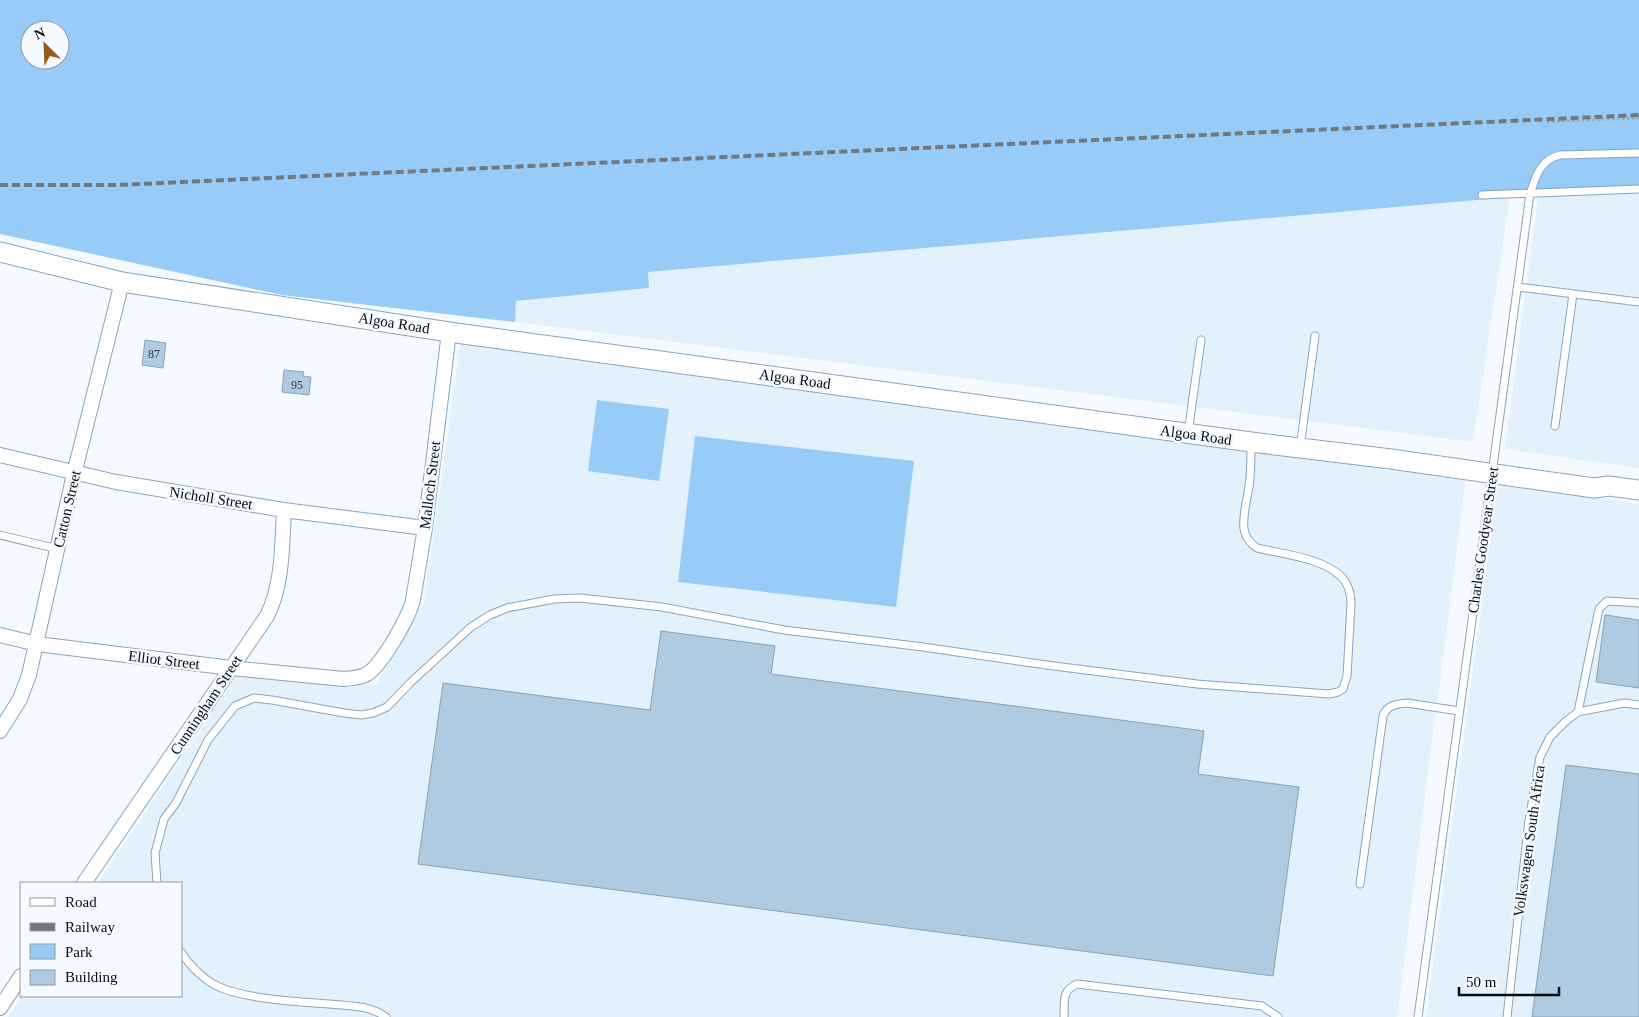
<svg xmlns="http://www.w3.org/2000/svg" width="1639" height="1017" font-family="'Times New Roman',serif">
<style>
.built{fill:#e3f1fc}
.green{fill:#96ccf7;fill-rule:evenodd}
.building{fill:#afcbe2;stroke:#87a2b8}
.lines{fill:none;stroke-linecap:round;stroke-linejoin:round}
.lane-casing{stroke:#8aa5bc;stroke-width:9}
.street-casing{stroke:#8aa5bc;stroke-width:16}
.secondary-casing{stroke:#8aa5bc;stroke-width:21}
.path{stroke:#a0a7ad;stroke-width:2.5;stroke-dasharray:2.5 2.5;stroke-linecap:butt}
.lane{stroke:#fff;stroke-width:7}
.street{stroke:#fff;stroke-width:14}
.secondary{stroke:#fff;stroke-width:19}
.rail{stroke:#71797f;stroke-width:4;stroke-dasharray:8 4;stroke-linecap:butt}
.labels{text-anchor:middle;stroke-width:5;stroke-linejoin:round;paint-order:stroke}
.number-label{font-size:12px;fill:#303d48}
.street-label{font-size:15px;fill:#050e15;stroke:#f4faff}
</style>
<rect width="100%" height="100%" fill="#f4faff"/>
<path class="built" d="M1639,186V468L1505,449L1539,190Z
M1510,197L1473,442L515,322L516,301L649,288L647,272Z
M461,339L1466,477L1397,1017H8L22,996H181V883H98L237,676L376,685L424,602Z
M1498,483L1639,504V1017H1426Z"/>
<path class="green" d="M0,0H1639V186L648,272L649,288L516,301L515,322L282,295L0,234ZM30,30H60V60H30Z
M597,400L669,409L659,481L588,471Z
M695,436L914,461L896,607L678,582Z"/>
<path class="building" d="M145,340L166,343L163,368L142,365Z
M284,370L304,372L303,376L311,377L309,395L282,392Z
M1605,615L1639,620V688L1596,682Z
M661,631L775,646L771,674L1204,731L1198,774L1299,787L1273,976L418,864L443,683L650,710Z
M1566,765L1639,774V1017H1532Z"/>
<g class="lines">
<g class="lane-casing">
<path id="lane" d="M1482,195L1639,189
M1518,287L1639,302
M1555,426L1573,294
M1188,433L1201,340
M1300,448L1315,336
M0,535L58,549
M1578,712L1599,609L1607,601L1639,603
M157,883L155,853L164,819L176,803L208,740L235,706L254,698L272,700L344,713L361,715L373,713L387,707L410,683L471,627L490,615L507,608L554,599L580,598L662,607L784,630L923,647L1046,665L1197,684L1329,694L1338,692L1343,689L1347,676L1351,604C1351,598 1350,591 1347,585C1335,559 1282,554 1257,548C1250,543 1245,537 1244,529C1242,512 1249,495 1250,478C1251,466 1251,454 1251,443
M1360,884L1383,716C1387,705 1396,704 1407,703L1459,711
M181,952C189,965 203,979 217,986C244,999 299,1002 330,1004C350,1006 369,1005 386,1017
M1064,1017C1065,1001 1061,991 1077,984L1262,1006L1278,1017
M1418,1017L1530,194C1536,176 1540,160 1560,155L1639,153
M1507,1017L1529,820L1540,757L1550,737L1566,721L1578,712L1624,703L1639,705"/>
</g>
<g class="street-casing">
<path id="street" d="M0,455L116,482L284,510L425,528
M0,635L37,644L231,668L344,679C351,678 361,678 367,674C382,665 409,617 413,600L425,528L449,332
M0,731L20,699L29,675L74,474L122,282
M84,883L267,616C283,585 282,544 284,510
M0,1008L21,976"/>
</g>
<g class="secondary-casing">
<path id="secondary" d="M0,252L122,282L449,332L1251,442L1391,459L1594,488L1609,486L1639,490"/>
</g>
<path class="path" d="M1547,122L1639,118"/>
<use href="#lane" class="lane"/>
<use href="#street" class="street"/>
<use href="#secondary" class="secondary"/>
<path class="rail" d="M0,185H117L1639,115"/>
</g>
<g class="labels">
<g class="number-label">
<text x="154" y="358">87</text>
<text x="297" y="389">95</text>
</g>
<g class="street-label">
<text transform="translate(394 323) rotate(9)" y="5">Algoa Road</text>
<text transform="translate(795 379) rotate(8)" y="5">Algoa Road</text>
<text transform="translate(1196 435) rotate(8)" y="5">Algoa Road</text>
<text transform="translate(430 485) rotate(-83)" y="5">Malloch Street</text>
<text transform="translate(211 498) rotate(9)" y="5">Nicholl Street</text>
<text transform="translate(67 509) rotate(-77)" y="5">Catton Street</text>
<text transform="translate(1483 540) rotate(-82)" y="5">Charles Goodyear Street</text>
<text transform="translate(164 660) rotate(7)" y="5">Elliot Street</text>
<text transform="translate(206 705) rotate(-56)" y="5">Cunningham Street</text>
<text transform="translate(1529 841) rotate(-82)" y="5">Volkswagen South Africa</text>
</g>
</g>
<rect x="20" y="882" width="162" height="115" fill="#f4faff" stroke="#949ca1"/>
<rect x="30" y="898" width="25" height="8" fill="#ffffff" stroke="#949ca1"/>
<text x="65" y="907" font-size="15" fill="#050e15">Road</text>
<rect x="30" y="923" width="25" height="8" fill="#71797f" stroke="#949ca1"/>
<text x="65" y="932" font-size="15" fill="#050e15">Railway</text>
<rect x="30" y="944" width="25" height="15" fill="#96ccf7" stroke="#949ca1"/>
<text x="65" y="957" font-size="15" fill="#050e15">Park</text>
<rect x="30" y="970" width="25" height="15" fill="#afcbe2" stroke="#949ca1"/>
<text x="65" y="982" font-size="15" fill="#050e15">Building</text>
<g transform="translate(45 45) rotate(336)"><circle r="24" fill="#f4faff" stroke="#949ca1"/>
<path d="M0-4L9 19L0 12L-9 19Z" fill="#965b1a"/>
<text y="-8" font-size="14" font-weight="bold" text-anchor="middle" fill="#050e15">N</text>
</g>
<path d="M1459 987v8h100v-8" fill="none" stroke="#050e15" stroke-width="2.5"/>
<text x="1466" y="987" font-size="15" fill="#050e15" stroke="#f4faff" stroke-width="4" paint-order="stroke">50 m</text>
</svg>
